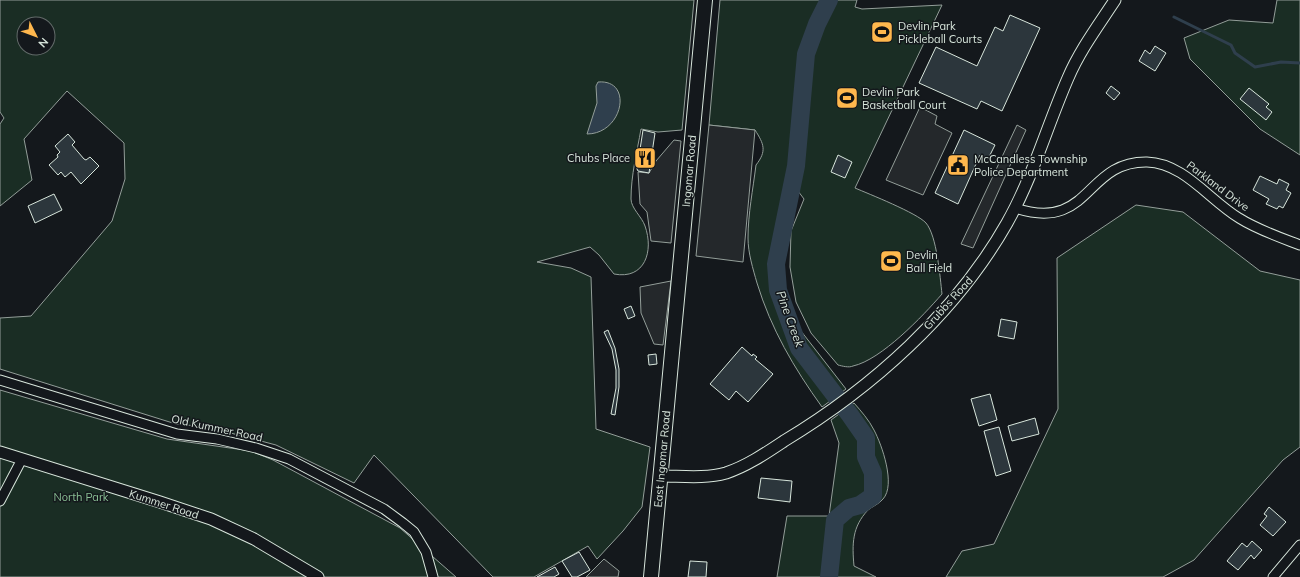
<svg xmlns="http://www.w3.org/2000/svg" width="1300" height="577" font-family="Mulish,sans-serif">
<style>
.green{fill:#1a2d24;stroke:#939e99;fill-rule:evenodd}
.parking{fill:#24282b;stroke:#939e99}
.water{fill:#2f3f4d;stroke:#939e99}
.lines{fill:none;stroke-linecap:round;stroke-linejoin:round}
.stream{stroke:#2f3f4d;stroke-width:3}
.river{stroke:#2f3f4d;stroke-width:18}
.building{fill:#2c363c;stroke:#d8e6dc}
.minor-casing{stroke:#d8e6dc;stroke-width:11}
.tertiary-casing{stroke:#d8e6dc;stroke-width:13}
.primary-casing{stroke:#d8e6dc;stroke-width:16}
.minor{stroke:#14181c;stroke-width:9}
.tertiary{stroke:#14181c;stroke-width:11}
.primary{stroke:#14181c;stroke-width:14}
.labels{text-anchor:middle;stroke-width:3;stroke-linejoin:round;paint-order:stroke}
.poi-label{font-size:11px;fill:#d8e6dc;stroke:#14181c;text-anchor:start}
.street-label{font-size:11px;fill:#d8e6dc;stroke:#14181c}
.park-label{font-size:11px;fill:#8ac095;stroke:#14181c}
.water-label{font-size:12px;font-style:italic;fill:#d8e6dc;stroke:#14181c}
</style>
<rect width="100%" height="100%" fill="#14181c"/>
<path class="green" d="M0,0H694L682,130L658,132L641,129C637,152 631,175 631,199C631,208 642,217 645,226C654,251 645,280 614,274L599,255L590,247L537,262L571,268L591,277L596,429L650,447L642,507L623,531L597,559L588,546L534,577H493L374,455L354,483L276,445L208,427L176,424L0,369V318L31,316L112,221L125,179L124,143L67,91L24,139L32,180L0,206V124L4,118L0,112ZM24,24H48V48H24Z
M720,0H857L855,7L862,9L942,5L855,188C869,194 917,213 926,223C937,236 940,277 942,294C923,316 881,360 853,366C849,368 842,366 838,365L811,333L796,302L790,267L791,231L804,199L798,191L779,244L778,286L794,322L846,389L822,407C794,368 771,329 757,283C753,269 748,253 748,238C748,214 753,189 756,165C767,151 764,144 755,130L709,125Z
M1277,0H1300V155L1260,129L1190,59L1184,38L1229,20L1273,23Z
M1136,205L1183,212L1260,271L1300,280V447L1283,460L1194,560L1163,577H946L962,551L994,544L1058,409L1057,258Z
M0,390L167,439L251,451L273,460L400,528L456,577H0Z
M854,403C861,411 869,420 874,430C882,445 896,485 883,499C879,504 873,506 868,510C852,527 852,544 854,566L876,577H777L787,516H829L839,443L831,420Z"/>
<path class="parking" d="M920,107L937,116L935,124L952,133L923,195L886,180Z
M709,125L755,130L743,262L696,256Z
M1017,125L1026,130L973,248L961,244Z
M674,140L681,141L671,243L651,241L647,212L640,204L638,172L649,173L656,161Z
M671,281L663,345L654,344L641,313L640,287Z
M604,559L619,571L618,577H586Z"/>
<path class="water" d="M598,82C634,79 623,134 587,134L597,103L596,86Z"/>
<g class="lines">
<path class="stream" d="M1174,17L1231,45L1235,53L1255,67L1281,62L1300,63"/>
<path class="river" d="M829,0L817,24L806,54L796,166L776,264L778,290L799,348L850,415L866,438V457L873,473V496L860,505L849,508L835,520L829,577"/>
</g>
<path class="building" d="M1010,15L1040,28L1002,111L981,101L977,109L919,83L936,47L977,66L995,27L1003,31Z
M1155,46L1166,53L1155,71L1139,61L1145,50L1150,54Z
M1111,86L1120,93L1114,100L1106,93Z
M1249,88L1269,104L1266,107L1272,112L1266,120L1240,99Z
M643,130L655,133L649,173L638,171L637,169Z
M964,130L995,145L988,159L980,155L958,204L935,193Z
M68,134L75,142L72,145L84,159L86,160L90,157L99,166L81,184L71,172L65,177L61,172L58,175L49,165L58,157L57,155L60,152L55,146Z
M838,155L852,162L845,178L831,172Z
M1260,176L1277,184L1279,179L1289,184L1286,190L1291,193L1283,208L1279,206L1277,209L1266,204L1269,199L1253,190Z
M54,194L62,210L35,223L28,206Z
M631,306L635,316L628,319L624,309Z
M1001,319L1017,322L1014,339L998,336Z
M608,330L615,348L619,369V387L615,415L611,414L616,388V370L612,349L604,332Z
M742,347L752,356L753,354L757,357L755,359L773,374L748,402L736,391L729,400L710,384Z
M656,354L657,364L649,365L648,355Z
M990,394L997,420L979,426L971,399Z
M1035,418L1039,434L1012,441L1008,426Z
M999,427L1011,471L996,476L984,431Z
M761,478L792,481L790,502L758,498Z
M1269,507L1286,522L1273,536L1260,525L1267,516L1264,514Z
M1252,541L1262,550L1254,559L1251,555L1238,570L1227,561L1242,543L1247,547Z
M579,552L590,570L577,577H572L562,561Z
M690,561L707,562L706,577H688Z
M555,567L559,574L554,577H537Z"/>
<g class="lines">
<g class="minor-casing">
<path id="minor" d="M1015,208C1091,233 1084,161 1147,162C1184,163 1209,200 1239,218C1258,230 1279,237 1300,245
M0,380L177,434L217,439L256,448L289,459L384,509L403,523L414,532L426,552L433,577
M0,501L22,459
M1273,577L1300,545"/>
</g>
<g class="tertiary-casing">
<path id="tertiary" d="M0,452L160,502L211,519L254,539L318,577
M660,476C681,476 705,479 726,473C747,466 766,453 784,441C872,388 956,313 1007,223C1033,177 1047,126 1068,78C1080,50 1098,26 1115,0"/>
</g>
<g class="primary-casing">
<path id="primary" d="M651,577L705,0"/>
</g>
<use href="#minor" class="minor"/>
<use href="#tertiary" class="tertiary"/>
<use href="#primary" class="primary"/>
</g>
<defs>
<g id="stadium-square" transform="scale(1.15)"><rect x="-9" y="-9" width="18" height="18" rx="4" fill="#ffb74d" stroke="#14181c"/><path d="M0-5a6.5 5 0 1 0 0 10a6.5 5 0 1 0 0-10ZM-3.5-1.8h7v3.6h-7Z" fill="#111"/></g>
<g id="restaurant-square" transform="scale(1.15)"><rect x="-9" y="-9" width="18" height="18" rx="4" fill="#ffb74d" stroke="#14181c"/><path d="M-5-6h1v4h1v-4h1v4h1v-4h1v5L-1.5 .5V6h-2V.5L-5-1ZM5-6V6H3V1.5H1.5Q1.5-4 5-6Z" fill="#111"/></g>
<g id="civic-square" transform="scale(1.15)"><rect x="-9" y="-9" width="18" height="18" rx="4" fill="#ffb74d" stroke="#14181c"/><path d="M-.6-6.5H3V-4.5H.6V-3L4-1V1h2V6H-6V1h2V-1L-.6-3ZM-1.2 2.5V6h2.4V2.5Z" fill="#111"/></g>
</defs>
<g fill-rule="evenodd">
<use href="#stadium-square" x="882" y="32"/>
<use href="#stadium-square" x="847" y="98"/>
<use href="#restaurant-square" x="645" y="158"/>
<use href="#civic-square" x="958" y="165"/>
<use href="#stadium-square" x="891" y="261"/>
</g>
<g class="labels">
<g class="poi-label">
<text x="898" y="30">Devlin Park<tspan x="898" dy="13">Pickleball Courts</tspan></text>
<text x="862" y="96">Devlin Park<tspan x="862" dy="13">Basketball Court</tspan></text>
<text x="630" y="162" text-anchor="end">Chubs Place</text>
<text x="974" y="163">McCandless Township<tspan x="974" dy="13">Police Department</tspan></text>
<text x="906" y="259">Devlin<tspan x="906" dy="13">Ball Field</tspan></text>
</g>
<g class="street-label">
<text transform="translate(689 171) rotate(-85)" y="4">Ingomar Road</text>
<text transform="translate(1218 186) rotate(37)" y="4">Parkland Drive</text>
<text transform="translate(948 303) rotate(-48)" y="4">Grubbs Road</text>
<text transform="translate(217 428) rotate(12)" y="4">Old Kummer Road</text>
<text transform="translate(662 459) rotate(-85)" y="4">East Ingomar Road</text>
<text transform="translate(164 504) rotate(18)" y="4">Kummer Road</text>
</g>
<g class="park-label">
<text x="81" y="501">North Park</text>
</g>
<g class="water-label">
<text transform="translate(790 319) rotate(70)" y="4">Pine Creek</text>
</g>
</g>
<g transform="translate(36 36) rotate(132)"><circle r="19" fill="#14181c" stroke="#626a69"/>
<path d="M0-3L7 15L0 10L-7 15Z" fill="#ffb74d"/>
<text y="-6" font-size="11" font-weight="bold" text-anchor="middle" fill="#d8e6dc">N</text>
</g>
</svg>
